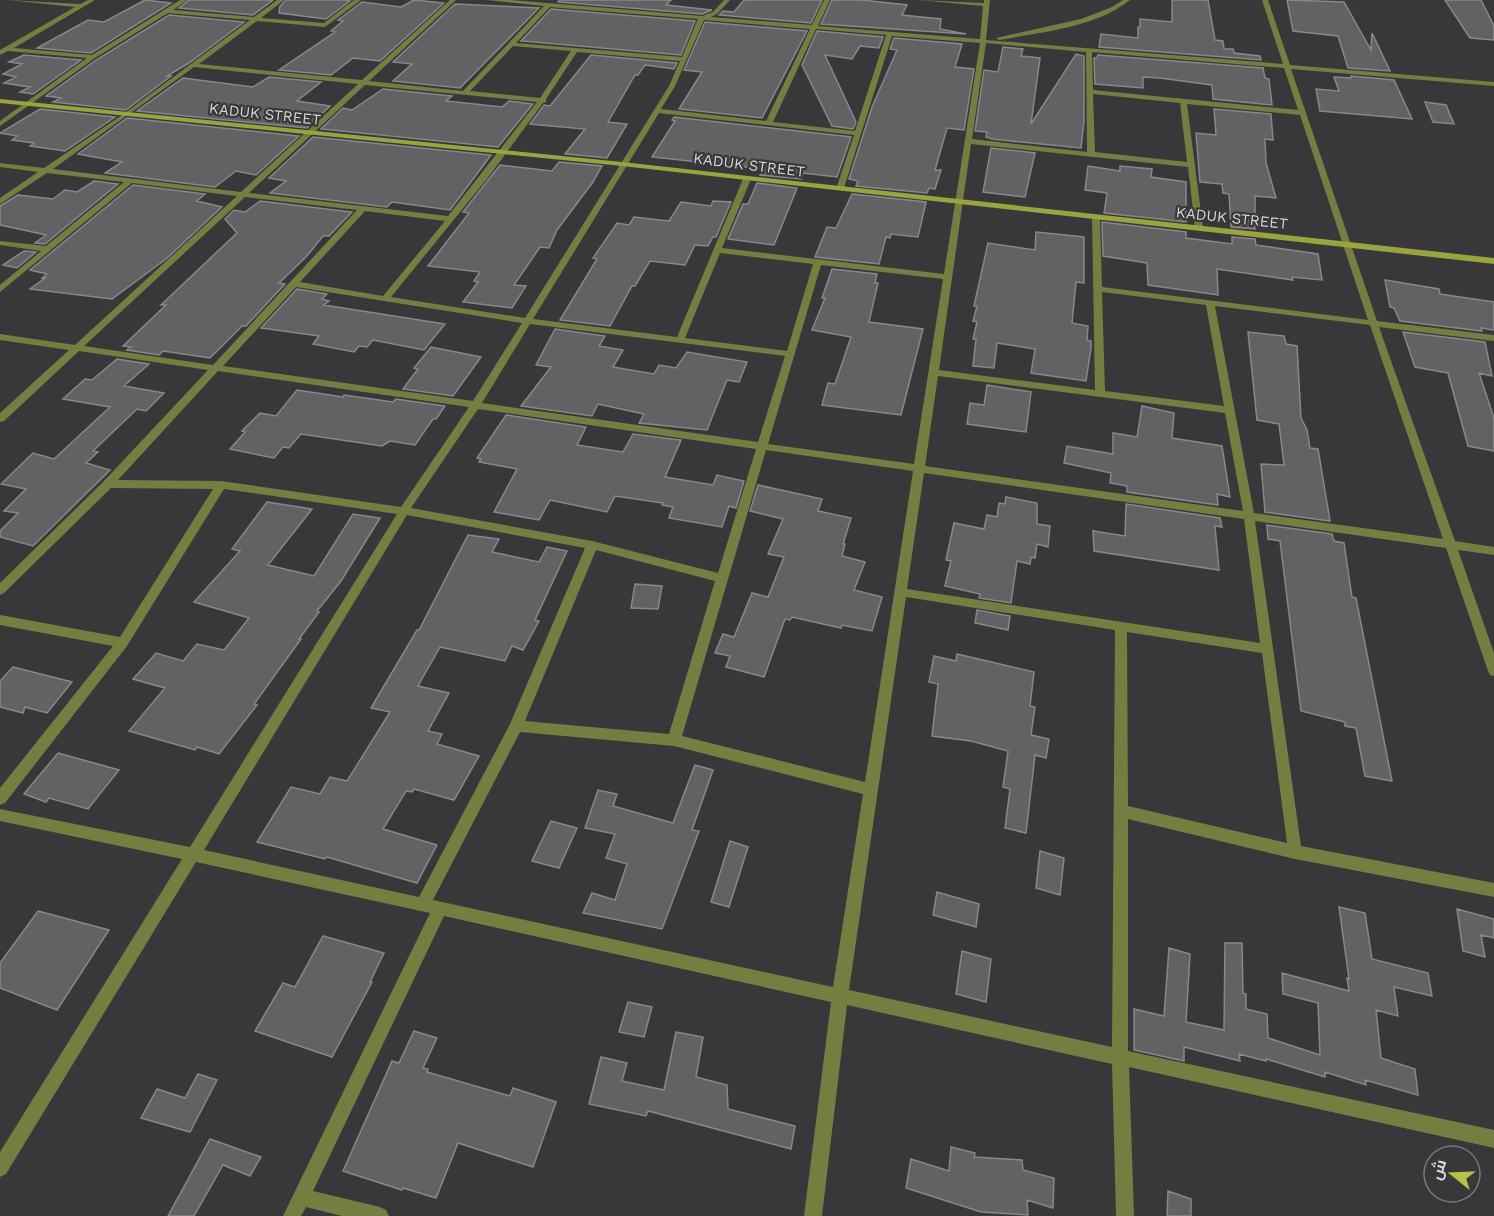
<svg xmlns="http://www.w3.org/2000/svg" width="1494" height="1216" font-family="'Work Sans',Cairo,sans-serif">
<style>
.building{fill:#626164;stroke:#89878b;stroke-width:1.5}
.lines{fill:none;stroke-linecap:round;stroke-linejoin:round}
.street{fill:#767d41;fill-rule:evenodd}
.secondary{fill:#9aa33d;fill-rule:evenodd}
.labels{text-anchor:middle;stroke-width:4.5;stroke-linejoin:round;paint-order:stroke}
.far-street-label{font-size:15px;fill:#d8d7d9;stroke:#383739}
</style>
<rect width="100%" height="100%" fill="#383739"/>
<path class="building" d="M145,0L171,3L91,53L37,48L88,20L104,22Z
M189,0H273L253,15L179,8Z
M286,0H345L350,1L326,19L279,13L280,6Z
M414,0L444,3L380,61L353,58L331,75L279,70L335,32L331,31L343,21L338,20L362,2L401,7Z
M560,0H671L666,5L712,10L702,14L558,2Z
M744,0H822L811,23L719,15L723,11L734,12Z
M832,0H862L907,5L902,15L941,19L940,29L966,34L821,24Z
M1172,0H1208L1215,40L1223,41L1224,49H1233L1234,53L1260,56L1261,60L1099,47L1101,34L1138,38V27H1140V19L1172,22Z
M1287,0L1344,2L1371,50L1372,33L1390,71L1348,68L1338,36L1293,31Z
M1445,0H1481L1494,26V40L1470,38Z
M455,4L539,8L460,88L393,81L412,64L393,62Z
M551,9L695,21L681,55L521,41Z
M169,15L244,22L189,63L167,76H171L126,110L53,102L61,98L46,96L96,60Z
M705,22L807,31L762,118L679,109L702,72L684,70Z
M817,31L883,37L879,48L860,46L852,59L825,55L856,122L853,129L832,126L802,65Z
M894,38L962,44L955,67L974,69L964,130L947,128L935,170H941L935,189L929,188L927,193L856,186L858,181L849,179L872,107L897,50L890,49Z
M1003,47L1023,49L1021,56L1040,58L1031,124L1076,54L1084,56V121L1081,148L992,139L986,137L987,132L975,131L984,70L998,72Z
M24,55L81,60L33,94L20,92L30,87L4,83L16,77L3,74L22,64L9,62Z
M591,55L677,63L674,69L645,65L638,75H635L608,122L627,124L607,158L565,154L585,129L530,124L544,105L550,106Z
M1098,55L1263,68L1265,78L1269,79L1272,105L1213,99L1212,85L1160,78L1143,77V88L1095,84L1094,58H1097Z
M1351,76L1394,80L1412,119L1320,111L1316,89L1339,91L1334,77L1351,78Z
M269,77L321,82L297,101L330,106L307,128L137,111L183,78L253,87Z
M383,89L452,96L446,101L502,107L509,101L533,104L498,147L321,129L343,108L352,110Z
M1425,102L1446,105L1454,124L1433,122Z
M40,109L115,117L65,151L30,146L34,143L12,140L17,136L0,133Z
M1214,109L1271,114L1273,140L1265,139L1266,163L1276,198L1255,196V229L1231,227L1229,194L1223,193L1222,184L1200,182L1196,133L1216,135Z
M674,117L851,137L837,177L803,173L801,179L760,175L763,169L652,157L675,121L672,120Z
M127,118L299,136L256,175L236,171L215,187L105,173L122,162L78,154Z
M313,137L491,155L450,210L392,202L387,207L270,193L286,181L269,178Z
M991,148L1035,153L1025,197L983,192Z
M559,162L602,166L593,182L557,230L549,248L540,247L514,285L526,286L512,308L463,302L478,282L474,281L480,272L428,266L469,213L463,212L500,165L552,171Z
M1088,166L1120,171V166L1152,169L1151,177L1186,182V222L1104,213L1107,193L1085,190Z
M94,181L118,184L45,244L35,243L46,235L0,225V206L18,195L53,199L65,190L77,192Z
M757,183L797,188L774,245L728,239L743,204H748Z
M133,185L205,194L197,201L222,207L166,259L112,299L30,289L45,278H42L47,274L30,270Z
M852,194L926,202L918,237L891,234L890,238L886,237L879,264L815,257L827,227L836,228Z
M260,201L352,212L329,236H323L307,256L279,283L285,284L246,326H242L210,358L163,351L159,355L127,350L131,347L123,346L166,305H161L237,233L225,219L234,210L245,212Z
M713,201L731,202L716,237H713L708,246L695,245L685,265L650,261L635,286H632L610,326L560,320L597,259L593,258L617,223L629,225L634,217L669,221L681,202L711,206Z
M1102,222L1186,232V238L1232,244V237L1255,239L1256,245L1318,254L1322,280L1292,277L1293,280L1217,269L1218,295L1148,285L1147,263L1103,256Z
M1036,232L1084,237V283L1076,282L1072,323L1088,326L1087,340L1091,341V348L1086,381L1031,373L1035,349L997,343L994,368L973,366L976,339H973L977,322L973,321L977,306H974L988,243L1035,250Z
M24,251L36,252L17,268L3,265Z
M832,269L877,274L875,283H878L869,322L923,329L901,415L822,405L828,383L835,384L851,337L812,330L825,298H822Z
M1385,280L1439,289L1440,294L1494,302V330L1481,328L1482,331L1400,321L1394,308L1390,307Z
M297,289L327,294L322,299L329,301L324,305L445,324L424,350L373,340L367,347L359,346L354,352L313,344L319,336L261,328Z
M555,329L605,336L599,346L623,350L613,367L654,374L659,365L676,368L687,352L747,362L739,382L727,380L707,430L639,423L644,414L598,404L592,416L521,406L551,367L536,365Z
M1248,332L1284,336L1286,344L1297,346L1301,418L1307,430L1310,448L1318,449L1330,521L1265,512L1261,464L1284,465L1279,424L1257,420Z
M1403,332L1485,342L1492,376L1479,373L1494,418V451L1468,446L1448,373L1415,367Z
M431,347L481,357L453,396L403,389L418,369L414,368Z
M117,359L149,364L124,386L164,393L146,411L137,409L93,451L98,452L86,463L110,470L33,546L0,537V531L18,513L4,511L26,489L1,484L33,453L54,459L110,407L63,399L85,379L92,380Z
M987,385L1031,392L1026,432L967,424L970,403L984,405Z
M297,390L343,397L344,395L393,402L396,399L445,406L436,419H433L415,445L390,441L382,446L301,434L289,448L283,447L274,458L230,449L245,432L242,431L260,413L276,416Z
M1142,406L1174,413L1172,438L1222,446L1230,497L1217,494L1218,505L1127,492V486L1110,483L1111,473L1064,463L1067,446L1113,454V433L1137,437Z
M506,415L586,427L577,445L623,452L633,434L681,440L665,477L713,485L717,475L744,481L736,508L729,506L722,527L669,518L673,507L662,505L663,503L615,496L607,512L550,500L539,520L494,512L517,469L479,462L481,459L477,458Z
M758,485L822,499L818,511L851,518L843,544H845L842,556L865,562L854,590L882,597L872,631L842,625L841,628L792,617L790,620L785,619L764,677L726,667L730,656L715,653L723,634L734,637L752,593L768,597L784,557L768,554L783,519L750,511Z
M1006,497L1037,503V524L1050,526L1048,547L1037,544L1035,558L1031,557L1030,564L1017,561L1011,603L979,598L980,594L945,586L951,561L946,560L954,523L984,529L987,515L997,517L999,503L1005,504Z
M267,502L312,509L268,565L314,576L353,514L380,518L341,581L317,611L319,612L299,639H301L254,704L257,705L219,754L197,747L195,750L129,731L165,688L133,679L156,653L183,661L197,644L224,650L249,618L194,602L240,551L232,549Z
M1126,504L1220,518L1222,527L1215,526L1219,570L1094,551L1093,531L1125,536Z
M1267,525L1332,534L1334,541L1344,543L1352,597L1356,598L1392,781L1365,776L1356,728L1345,726V722L1301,711L1280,541L1268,539Z
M468,535L499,539L492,552L539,562L547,547L567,551L535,620L539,621L523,650L512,646L505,661L440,647L418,686L449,693L428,731L442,734L437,744L479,756L454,800L414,789L412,792L406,791L383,829L437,845L417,883L327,857L325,859L257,842L291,787L320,794L330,777L347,781L390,712L371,708L417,630H419Z
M635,584L662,586L658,609L631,608Z
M977,610L1010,616L1008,630L975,623Z
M957,654L1034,672L1030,706L1035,707L1031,735L1049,739L1046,758L1035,755L1026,833L1005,828L1010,789L1003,787L1008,751L971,741L932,736L938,684L929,682L934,656L956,661Z
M13,667L72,682L47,713L25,707L23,713L0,707V681Z
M58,753L119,770L88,809L49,798L46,802L24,794Z
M695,765L713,770L692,830L699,831L662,929L583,913L592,893L615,900L627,864L606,858L615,834L585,828L598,790L617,794L613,806L673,823Z
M551,821L577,828L559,868L532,861Z
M730,841L748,847L729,907L711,902Z
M1040,851L1064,858L1060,895L1036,888Z
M937,892L979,904L976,927L933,915Z
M1339,907L1365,913L1372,959L1428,973L1432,996L1394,987L1398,1016L1376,1010L1381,1058L1415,1069L1418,1095L1365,1080L1366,1085L1325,1072V1077L1266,1059V1061L1239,1054L1240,1061L1184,1047V1061L1134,1050V1009L1164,1016L1169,948L1190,954L1186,1022L1224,1030L1225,943H1242L1243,993L1246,994V1009L1267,1014L1268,1038L1320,1055L1318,1003L1283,994L1282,973L1349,991L1347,978L1349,979Z
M1457,909L1494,919V938L1481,935L1485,957L1463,951Z
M38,911L109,930L57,1010L0,988V963Z
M323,936L384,953L370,982H372L332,1057L255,1031L283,983L295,987Z
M962,951L991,959L986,1002L956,994Z
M628,1002L652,1007L644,1037L619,1032Z
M414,1031L437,1038L423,1068L428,1069L427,1072L510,1096L513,1088L556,1102L533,1167L458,1143L436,1198L403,1188L402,1190L343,1171L392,1061L399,1063Z
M676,1032L703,1037L696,1077L727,1085L728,1109L795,1126L791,1149L648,1111L646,1116L589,1104L601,1057L627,1063L622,1081L664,1090Z
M198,1074L217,1080L190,1132L141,1118L157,1089L185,1098Z
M210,1139L261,1157L250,1176L223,1165L194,1216H168Z
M951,1147L975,1153L974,1157L1022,1160L1023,1170L1054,1178L1053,1208L1027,1200L1028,1215L981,1212L906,1188L911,1159L949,1171Z
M1168,1191L1191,1199V1216H1167Z"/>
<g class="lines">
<path class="street" d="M7,0L80,4L88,0H95L14,48L92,55L180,0H187L173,10L254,17L277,0H284L261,18L324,23L354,0H361L325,27L257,21L199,64L362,80L450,0H456L369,81L463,91L544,6L487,0H511L702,16L713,12L724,0H730L717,14L711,17L812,25L824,0H830L818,26L980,39L983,6L917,0L984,3V0H990L986,40L1283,64L1262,0H1268L1290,65L1494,82V86L1291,69L1377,321L1494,335V341L1379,327L1455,541L1494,547V555L1458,550L1494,653V676L1490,675L1488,671L1446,548L1255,521L1301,846L1494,883V897L1295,859L1128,819V1051L1494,1130V1148L1129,1067L1134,1216H1116L1112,1064L847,1005L822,1216H804L831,1002L444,916L313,1191L380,1207L386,1210L389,1216H342L306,1207L301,1216H283L430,913L196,862L6,1174L0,1177V1152L182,859L0,821V809L190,847L397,514L224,489L127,646L5,803L0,805V788L113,646L0,625V615L120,637L213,489L111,488L4,593L0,595V583L104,481L208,370L79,351L4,421L0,422V413L69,350L0,340V334L75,345L237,196L132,183L0,292V285L41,251L0,245V241L46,246L124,182L47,173L0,204V198L38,172L0,167V163L44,168L125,113L250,20L168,13L95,58L0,126V121L87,58L8,51L0,55V50L75,7ZM550,7L698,19L682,57L516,43ZM704,20L810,29L766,121L661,109L675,86ZM816,29L886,35L855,131L773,122ZM892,36L980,43L944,274L722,248L751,179L747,177L743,179L677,337L533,319L659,113L854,135L836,189L843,191ZM986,43L1086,52L1087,152L972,139ZM513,46L571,51L540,98L470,91ZM577,52L680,61L669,86L525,318L391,297L487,179L543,103L546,102V99ZM1092,52L1284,68L1298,110L1093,90ZM194,67L358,84L241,192L53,169ZM365,85L537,102L448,216L249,193ZM1093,94L1180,103L1187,162L1095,152ZM1187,104L1300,115L1368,320L1102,287L1100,217L1096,215L1092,217L1095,390L939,370L971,144L1188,167L1195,228L1199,230L1203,228ZM245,197L357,210L213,365L84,346ZM365,211L445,221L383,296L300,282ZM720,253L813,264L787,351L685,338ZM821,265L943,279L914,464L768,444ZM296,287L522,323L473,401L223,366ZM1102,292L1206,305L1224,406L1105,391ZM1215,306L1370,325L1443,539L1254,513ZM530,324L785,356L758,442L482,403ZM218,371L469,407L401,507L221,481L118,480ZM938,376L1225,413L1243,511L925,466ZM478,409L756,449L718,573L592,541L411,508ZM766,450L913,471L865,782L682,736ZM924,473L1244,519L1260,643L907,589ZM407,515L585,548L510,724L419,897L204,850ZM596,550L715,581L669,734L525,721ZM906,597L1115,630L1112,1047L849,990ZM1127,632L1262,653L1287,843L1128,806ZM520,732L674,746L863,794L833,987L433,900Z
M1123,0H1130C1095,28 1041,32 999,40L996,38L1081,19L1112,7Z"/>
<path class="secondary" d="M0,99L622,162L1494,258V264L622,166L0,103Z"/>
</g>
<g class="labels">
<g class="far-street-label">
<text transform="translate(265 114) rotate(6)" y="5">KADUK STREET</text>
<text transform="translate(749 165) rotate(7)" y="5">KADUK STREET</text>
<text transform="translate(1232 218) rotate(6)" y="5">KADUK STREET</text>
</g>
</g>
<g transform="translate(1452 1174) rotate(288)"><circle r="28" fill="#383739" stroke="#787779" stroke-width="1.5"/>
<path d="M0-4.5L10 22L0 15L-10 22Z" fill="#b7c148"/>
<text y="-9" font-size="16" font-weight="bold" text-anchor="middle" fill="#d8d7d9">ش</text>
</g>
</svg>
